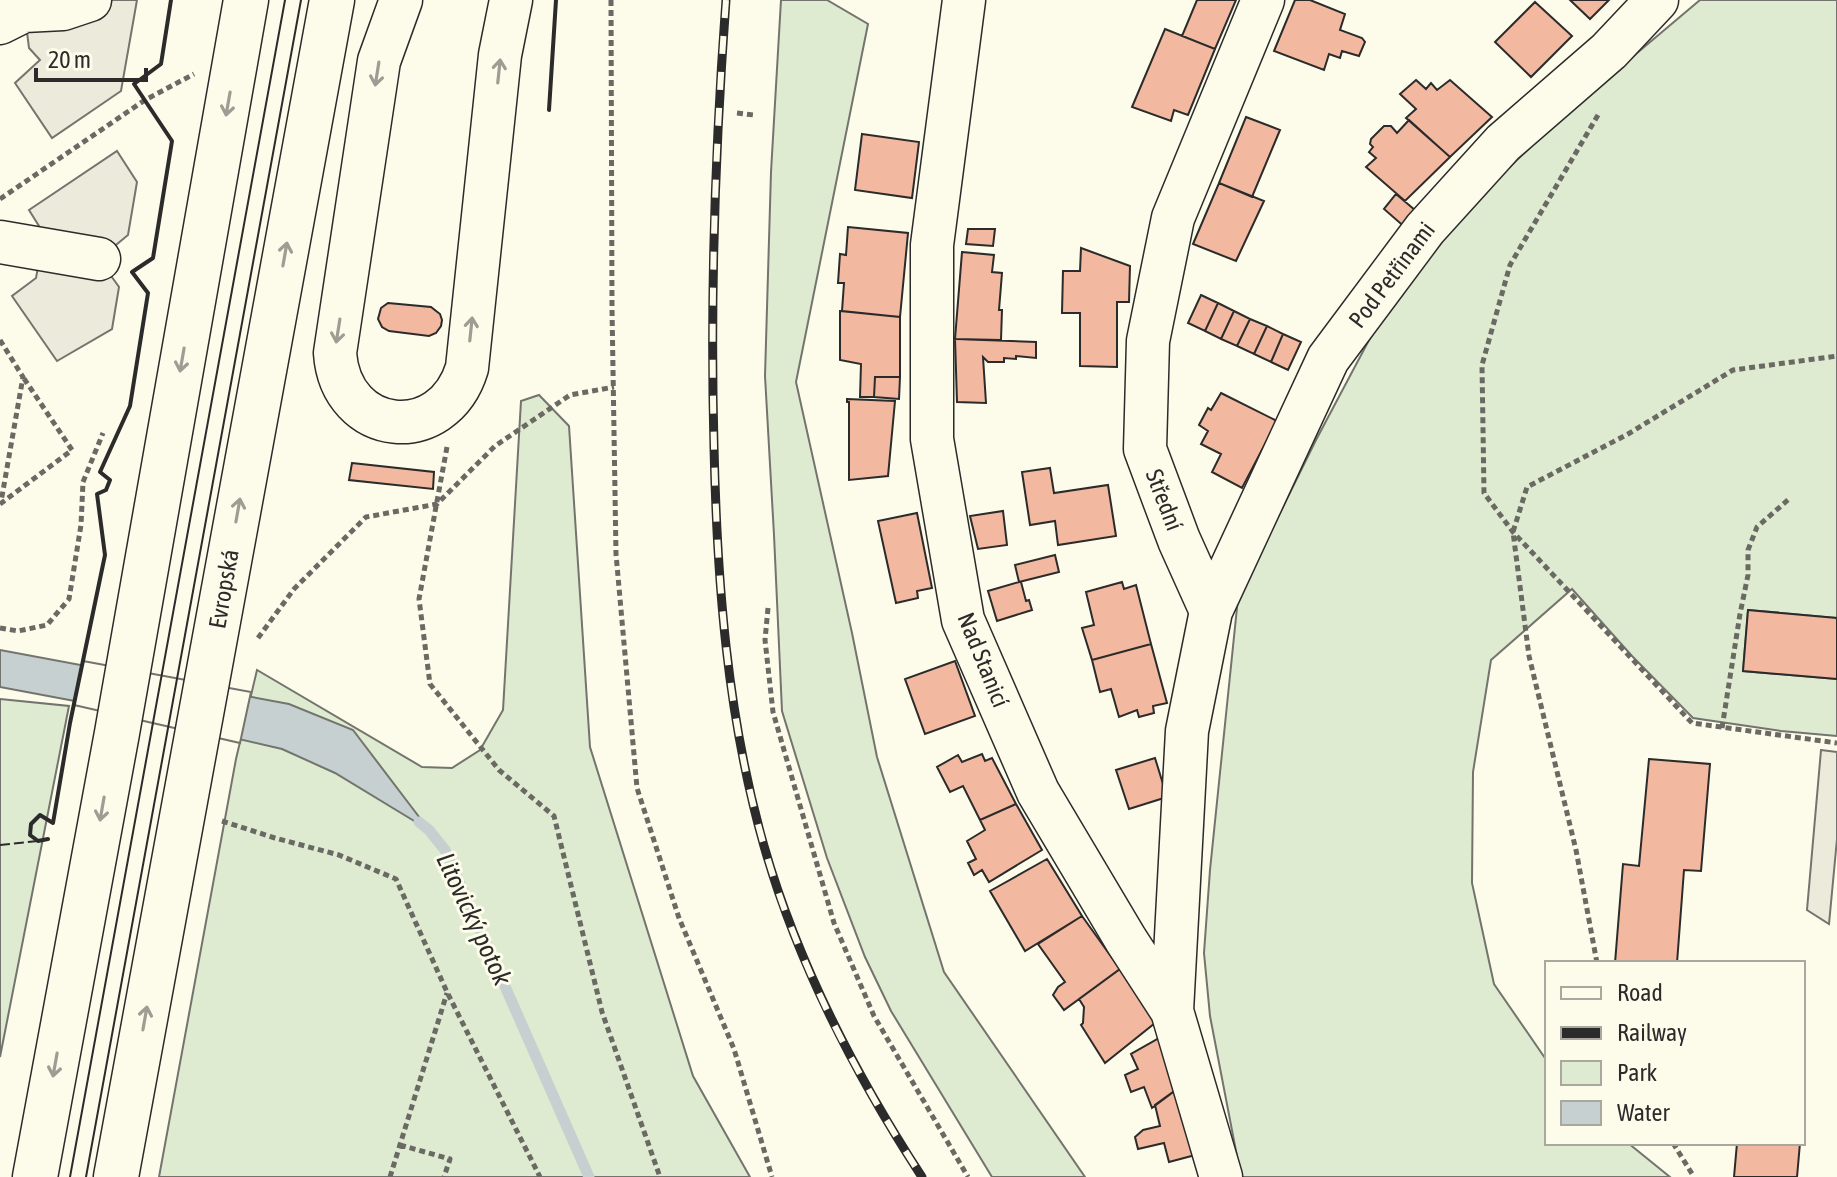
<svg xmlns="http://www.w3.org/2000/svg" width="1837" height="1177" font-family="'Asap Condensed',sans-serif">
<style>
.green{fill:#deebd1;stroke:#74746e;stroke-width:2}
.parking{fill:#eceadb;stroke:#74746e;stroke-width:2}
.water{fill:#c7d0d0;stroke:#74746e;stroke-width:2}
.pier{fill:#fdfbea;stroke:#74746e;stroke-width:2}
.lines{fill:none;stroke-linecap:round;stroke-linejoin:round}
.stream{stroke:#c7d0d0;stroke-width:11}
.building{fill:#f2b8a0;stroke:#2b2b2b;stroke-width:2}
.minor-casing{stroke:#2b2b2b;stroke-width:45}
.major-casing{stroke:#2b2b2b;stroke-width:47}
.path{stroke:#6a6964;stroke-width:5;stroke-dasharray:6 4;stroke-linecap:butt}
.minor{stroke:#fdfbea;stroke-width:42}
.major{stroke:#fdfbea;stroke-width:44}
.tram{stroke:#2b2b2b;stroke-width:2}
.rail-casing{stroke:#2b2b2b;stroke-width:9}
.rail{stroke:#fdfbea;stroke-width:6;stroke-dasharray:18;stroke-linecap:butt}
.fence{stroke:#2b2b2b;stroke-width:2;stroke-dasharray:10 4;stroke-linecap:butt}
.wall{stroke:#2b2b2b;stroke-width:4}
.oneway{stroke:#9e9d94}
.labels{text-anchor:middle;stroke-width:6;stroke-linejoin:round;paint-order:stroke}
.street-label{font-size:24px;fill:#2b2b2b;stroke:#fdfbea}
.water-label{font-size:26px;font-style:italic;fill:#2b2b2b;stroke:#fdfbea}
</style>
<rect width="100%" height="100%" fill="#fdfbea"/>
<path class="green" d="M781,0H827L868,24L796,382L852,633L877,757L944,972L1085,1177H992L891,1011L865,957L827,858L782,711L774,535L765,376L771,172Z
M1700,0H1837V618L1748,610L1743,671L1837,679V736L1781,731L1693,718L1632,656L1572,589L1491,660L1473,772L1472,883L1494,984L1547,1061V1143H1628L1670,1177H1241L1210,1016L1204,953L1210,870L1238,598L1316,440L1377,325L1442,231L1573,107Z
M539,395L569,426L590,747L693,1076L750,1177H159L236,759L257,670L422,767L452,768L480,750L503,710L521,401Z
M0,699L69,706L0,1057Z"/>
<path class="parking" d="M23,0H137L121,91L52,138L15,83L40,60L29,48Z
M117,151L137,182L128,235L99,259L119,287L112,329L57,361L12,296L36,278L44,234L29,210Z
M1821,750L1837,752V839L1829,924L1807,910Z"/>
<path class="water" d="M0,650L289,704L353,730L429,830L335,773L282,749L80,702L0,687Z"/>
<path class="pier" d="M83,661L251,692L240,743L74,705Z"/>
<g class="lines">
<path class="stream" d="M419,822L429,830L445,850L589,1177"/>
</g>
<path class="building" d="M1197,0H1236L1215,49L1182,36Z
M1295,0H1310L1345,14L1340,30L1362,38L1365,42L1359,56L1342,51L1340,58L1329,54L1324,70L1274,51Z
M1570,0H1609L1590,19Z
M1535,2L1572,36L1531,77L1495,42Z
M1165,29L1215,49L1188,115L1174,110L1171,121L1132,107Z
M1416,80L1426,89L1431,83L1437,90L1450,80L1492,117L1450,157L1406,118L1416,109L1400,94Z
M1246,117L1280,130L1252,197L1219,183Z
M1409,120L1450,157L1405,201L1366,167L1376,158L1369,152L1373,147L1370,144L1371,139L1384,126H1391L1397,133Z
M862,134L919,142L912,198L855,190Z
M1219,183L1264,201L1236,261L1193,244Z
M1396,194L1422,216L1408,230L1384,209Z
M848,227L908,233L900,317L842,311L844,283H838L840,254L846,255Z
M968,229H995L993,246L966,244Z
M1081,248L1130,266L1129,302H1117V367L1080,366V313H1062L1063,271H1080Z
M962,252L994,255L992,272L1002,273L999,310H1002L1001,340L955,339Z
M1201,295L1218,303L1205,331L1188,323Z
M388,303L431,307L440,314L442,320L441,326L436,333L429,336L389,331L382,327L378,319L381,308Z
M1218,303L1234,311L1221,339L1205,331Z
M840,311L900,317V377H875L874,397H860L861,364L840,360Z
M1234,311L1250,319L1237,346L1221,339Z
M1250,319L1267,326L1254,354L1237,346Z
M1267,326L1283,334L1271,362L1254,354Z
M1283,334L1301,342L1288,370L1271,362Z
M955,339L1036,342V358L1016,356V359L1004,358V362H988L983,357L986,403L957,402Z
M875,377H900L899,399L874,397Z
M1221,393L1277,421L1242,488L1212,472L1221,454L1201,444L1208,431L1199,425L1208,408L1211,410Z
M847,399L895,401L888,476L849,480V402H847Z
M352,463L434,472L433,489L349,480Z
M1050,468L1054,493L1108,485L1116,536L1058,545L1055,521L1030,525L1022,472Z
M1003,511L1007,545L978,549L970,516Z
M917,513L932,588L917,591L918,598L896,603L878,521Z
M1055,555L1059,572L1019,582L1015,565Z
M1019,582H1021L1026,601L1029,600L1032,610L997,621L988,591Z
M1122,582L1124,589L1136,585L1151,644L1092,660L1082,628L1094,625L1086,592Z
M1748,610L1837,618V679L1743,671Z
M1151,644L1167,703L1153,706L1154,713L1139,717L1137,710L1119,717L1111,689L1100,692L1092,660Z
M955,661L975,716L925,734L905,679Z
M982,754L985,761L992,758L1016,804L980,820L963,786L950,792L937,767L958,755L962,762Z
M1155,758L1167,797L1129,809L1116,770Z
M1649,759L1710,764L1701,871L1684,870L1677,963H1615L1623,864L1639,866Z
M1016,804L1042,850L989,882L982,870L974,875L968,863L976,859L967,841L985,830L980,820Z
M1047,859L1082,916L1025,951L990,891Z
M1082,916L1120,969L1064,1010L1053,995L1058,987L1065,982L1038,944Z
M1120,969L1155,1023L1105,1063L1081,1025L1083,1023L1084,1007L1079,999Z
M1161,1037L1180,1087L1152,1108L1144,1087L1131,1092L1125,1075L1138,1069L1131,1054Z
M1180,1087L1199,1154L1169,1162L1164,1143L1138,1149L1135,1137L1143,1130L1160,1126L1155,1105Z
M1737,1143H1800L1797,1177H1734Z"/>
<g class="lines">
<g class="minor-casing">
<path id="minor" d="M401,0L379,61L335,353C341,437 443,447 467,368L500,55L511,0
M964,0L932,245V439L963,620L1038,792L1126,940L1172,1011L1221,1177
M0,23L24,11L63,9L90,0
M0,242L99,259
M1211,611L1179,540L1145,449L1148,341L1173,218L1263,0
M1172,1011L1187,731L1211,611L1328,359L1425,229L1503,143L1609,51L1657,0"/>
</g>
<g class="major-casing">
<path id="major" d="M35,1177L117,733L246,0
M116,1177L332,0"/>
</g>
<path class="path" d="M611,0L612,308L616,554L637,788L679,918L734,1049L772,1177
M737,113L754,115
M1598,115L1510,265L1482,365L1484,493L1513,532L1692,723L1837,743
M0,199L145,100L194,74
M0,340L23,377L1,502
M447,447L419,599L430,684L499,770L554,816L602,1012L660,1177
M0,504L72,450L23,377
M768,608L765,640L773,712L834,923L874,1016L968,1177
M0,628L18,631L47,625L69,599L81,525L83,482L103,433
M258,638L294,589L366,517L437,504L495,446L570,395L614,387
M1722,728L1740,614L1748,575V550L1757,527L1789,499
M222,821L275,838L339,855L396,879L447,992L540,1177
M1597,963L1576,850L1529,656L1513,532L1527,487L1628,434L1733,370L1837,356
M1673,1143L1694,1177
M400,1145L450,1159L444,1177
M390,1177L447,993"/>
<use href="#minor" class="minor"/>
<use href="#major" class="major"/>
<path class="tram" d="M70,1177L285,0
M86,1177L301,0"/>
<g class="rail-casing">
<path id="rail" d="M726,0C715,149 710,297 714,447C717,581 727,716 764,846C798,965 855,1074 922,1177"/>
</g>
<use href="#rail" class="rail"/>
<path class="fence" d="M0,845L38,841"/>
<path class="wall" d="M549,110L556,0
M48,839L38,841L30,835L31,824L40,815L53,823L70,723L105,555L97,494L106,490L110,480L100,472L130,406L148,293L132,272L153,258L172,141L134,84L161,64L171,0"/>
</g>
<defs><path id="oneway-shaft" d="M-6 0H5M1.5-3L5.5 0L1.5 3" fill="none" stroke-width="1.6" stroke-linecap="round" stroke-linejoin="round" transform="scale(2)"/></defs>
<g class="oneway">
<use href="#oneway-shaft" transform="translate(499 71) rotate(-84)"/>
<use href="#oneway-shaft" transform="translate(377 74) rotate(99)"/>
<use href="#oneway-shaft" transform="translate(228 104) rotate(100)"/>
<use href="#oneway-shaft" transform="translate(285 254) rotate(-80)"/>
<use href="#oneway-shaft" transform="translate(471 329) rotate(-84)"/>
<use href="#oneway-shaft" transform="translate(338 331) rotate(99)"/>
<use href="#oneway-shaft" transform="translate(182 360) rotate(100)"/>
<use href="#oneway-shaft" transform="translate(238 510) rotate(-80)"/>
<use href="#oneway-shaft" transform="translate(102 809) rotate(100)"/>
<use href="#oneway-shaft" transform="translate(145 1018) rotate(-80)"/>
<use href="#oneway-shaft" transform="translate(55 1065) rotate(100)"/>
</g>
<g class="labels">
<g class="street-label">
<text transform="translate(1392 275) rotate(-53)" y="8">Pod Petřinami</text>
<text transform="translate(1164 500) rotate(69)" y="8">Střední</text>
<text transform="translate(224 589) rotate(-80)" y="8">Evropská</text>
<text transform="translate(983 660) rotate(68)" y="8">Nad Stanicí</text>
</g>
<g class="water-label">
<text transform="translate(474 919) rotate(65)" y="9">Litovický potok</text>
</g>
</g>
<rect x="1545" y="961" width="260" height="184" fill="#fdfbea" stroke="#a9a89e" stroke-width="2"/>
<rect x="1561" y="987" width="40" height="12" fill="#fdfbea" stroke="#a9a89e" stroke-width="2"/>
<text x="1617" y="1001" font-size="24" fill="#2b2b2b">Road</text>
<rect x="1561" y="1027" width="40" height="12" fill="#2b2b2b" stroke="#a9a89e" stroke-width="2"/>
<text x="1617" y="1041" font-size="24" fill="#2b2b2b">Railway</text>
<rect x="1561" y="1061" width="40" height="24" fill="#deebd1" stroke="#a9a89e" stroke-width="2"/>
<text x="1617" y="1081" font-size="24" fill="#2b2b2b">Park</text>
<rect x="1561" y="1101" width="40" height="24" fill="#c7d0d0" stroke="#a9a89e" stroke-width="2"/>
<text x="1617" y="1121" font-size="24" fill="#2b2b2b">Water</text>
<path d="M36 68v12h110v-12" fill="none" stroke="#2b2b2b" stroke-width="4"/>
<text x="48" y="68" font-size="24" fill="#2b2b2b" stroke="#fdfbea" stroke-width="6" paint-order="stroke">20 m</text>
</svg>
